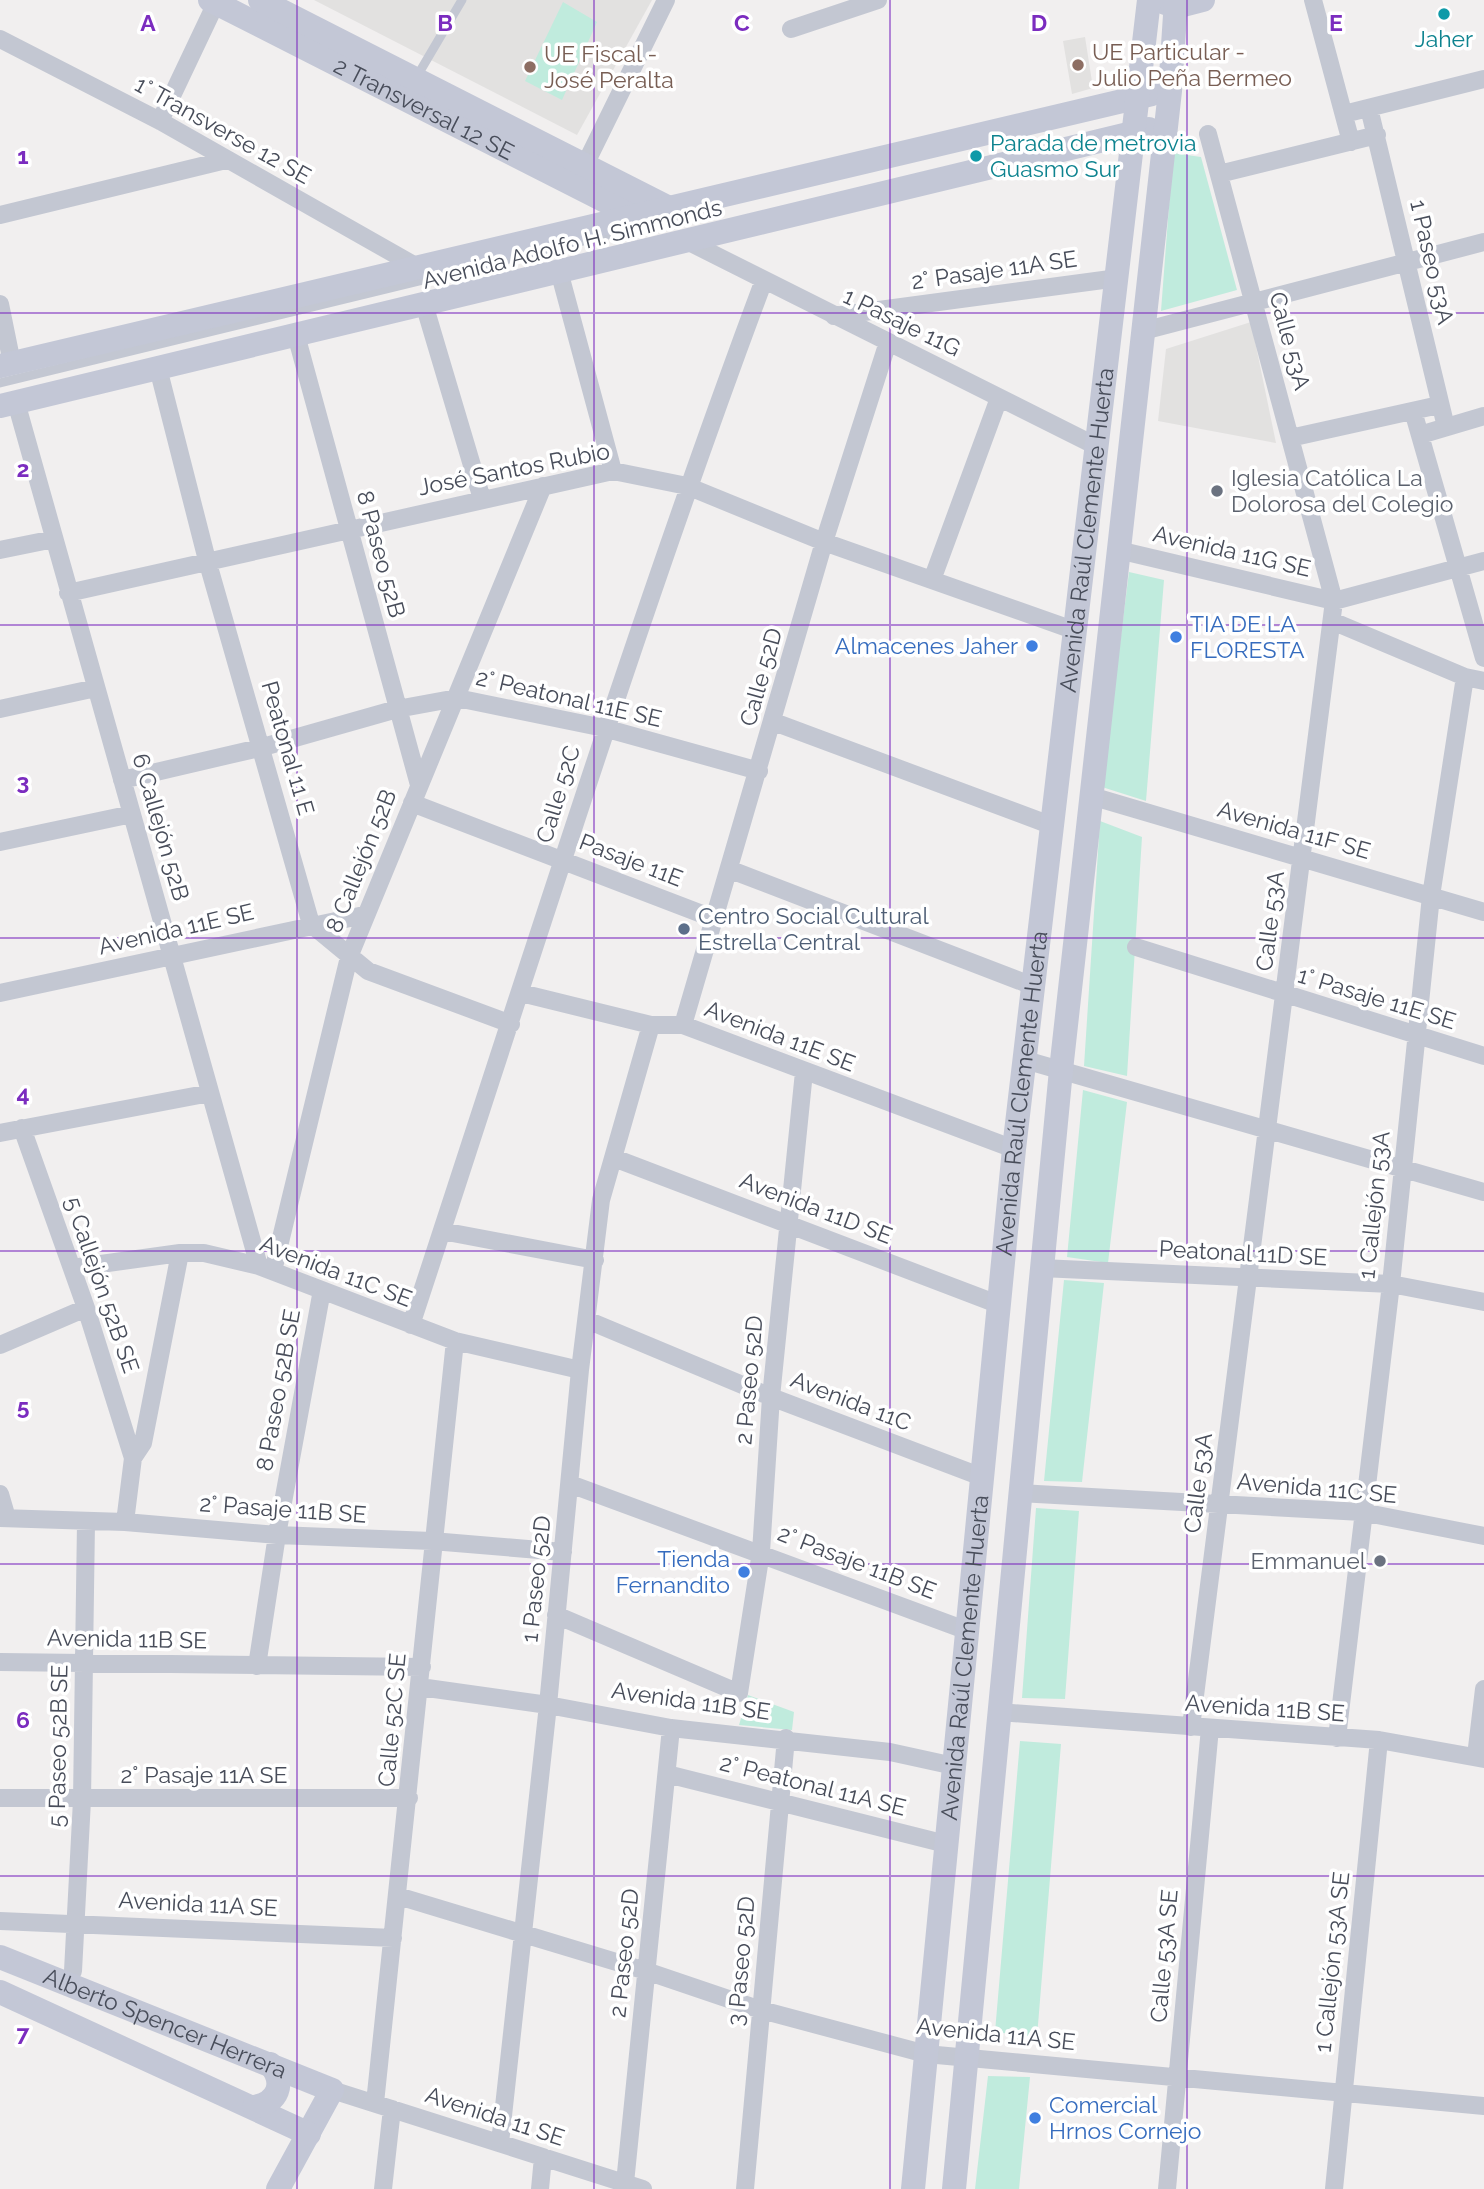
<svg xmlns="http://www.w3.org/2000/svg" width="1484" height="2189" font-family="Raleway,sans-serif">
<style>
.education{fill:#e2e1e0}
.green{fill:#c0ebdd}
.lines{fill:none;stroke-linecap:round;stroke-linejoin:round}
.lane{stroke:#c3c7d2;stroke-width:9}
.street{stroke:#c3c7d2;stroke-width:18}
.secondary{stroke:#c3c7d6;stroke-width:24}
.grid{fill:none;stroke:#7b2cbf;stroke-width:2;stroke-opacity:0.55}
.culture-dot{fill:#0f9aa8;stroke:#fff;stroke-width:2.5}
.education-dot{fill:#8d6e63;stroke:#fff;stroke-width:2.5}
.worship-dot{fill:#6b7280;stroke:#fff;stroke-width:2.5}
.shop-dot{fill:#3f7fe0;stroke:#fff;stroke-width:2.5}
.service-dot{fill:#5c6f8a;stroke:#fff;stroke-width:2.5}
.labels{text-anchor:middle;stroke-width:7;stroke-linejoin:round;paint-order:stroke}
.culture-label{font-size:23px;fill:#0d838f;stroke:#fff}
.education-label{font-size:23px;fill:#785e54;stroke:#fff;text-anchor:start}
.street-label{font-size:23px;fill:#484d5a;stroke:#fff}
.worship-label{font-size:23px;fill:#5b616d;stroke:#fff;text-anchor:start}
.shop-label{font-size:23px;fill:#366cbe;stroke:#fff;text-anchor:start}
.service-label{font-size:23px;fill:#4e5e75;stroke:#fff;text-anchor:start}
.grid-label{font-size:23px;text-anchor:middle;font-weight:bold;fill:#7b2cbf;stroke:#fff;stroke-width:7;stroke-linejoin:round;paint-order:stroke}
</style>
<rect width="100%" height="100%" fill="#f1efef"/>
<path class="education" d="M314,0H652L577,135Z
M1085,37L1093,88L1072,94L1063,41Z
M1251,322L1276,443L1158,421L1166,349Z"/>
<path class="green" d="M563,2L597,22L562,100L525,81Z
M1173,153L1201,157L1237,290L1161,311Z
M1129,572L1164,580L1146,801L1102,787Z
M1100,821L1142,837L1127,1076L1084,1066Z
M1083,1090L1127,1102L1108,1263L1067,1257Z
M1064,1280L1104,1283L1082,1482L1044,1481Z
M1036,1508L1079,1511L1065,1699L1022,1698Z
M748,1695L794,1712L792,1730L739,1725Z
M1020,1741L1061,1744L1037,2037L995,2032Z
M988,2076L1030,2077L1019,2189H975Z"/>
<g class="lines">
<path class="lane" d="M416,78L462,0
M0,383L645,226"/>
<path class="street" d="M1313,0L1351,142
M791,29L878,0
M0,39L160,121L419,268
M1369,108L1446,427
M1344,114L1484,79
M160,121L216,3
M581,173L666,0
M1219,174L1377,135
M0,215L226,160
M685,240L1098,447
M559,271L613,471
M0,304L12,363
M424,304L482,499
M834,316L1118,278
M1143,331L1484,242
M296,335L419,785
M158,368L207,560L311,924L368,971L511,1024
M16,402L259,1266
M1413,411L1484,658
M1420,435L1484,416
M1290,438L1439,405
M0,550L54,539
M1118,550L1334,601L1484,561
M932,580L999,398
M68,593L613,471L687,486L824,542L1076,631
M1332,621L1465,677L1484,681
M0,709L96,688
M774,722L1053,826
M122,780L263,747L397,709L457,698L604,728L759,771
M1091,796L1484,912
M412,803L715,919
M0,842L132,814
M731,870L1033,986
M1136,947L1484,1056
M0,993L364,915
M521,993L651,1025H683L1014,1149
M683,1025L824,542L888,342
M1025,1060L1484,1192
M22,1128L86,1308L133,1458
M0,1133L210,1093
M614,1158L1000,1305
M442,1231L595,1260
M72,1268L180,1253H204L259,1266L455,1341L580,1370
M1041,1268L1391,1284L1484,1302
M273,1271L349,957L543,486
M587,1320L771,1397L982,1477
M411,1325C526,976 635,625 764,280
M0,1345L86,1308
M570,1484L968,1631
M1019,1493L1362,1512L1484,1536
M0,1494L7,1518
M0,1518L125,1522L277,1535L432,1541L563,1552
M125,1522L133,1458L143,1443L180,1253
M556,1615L739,1693L761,1552L771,1397L804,1072
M0,1662L422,1667
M257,1666L277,1535L322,1290
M420,1687L548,1705L671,1728L890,1752L954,1766
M999,1712L1379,1740L1484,1759
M1191,1727L1334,601L1208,134
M1337,1738L1391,1284L1431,896L1465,677
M1476,1756L1484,1689
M667,1774L946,1844
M0,1798H409
M398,1896L646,1971L761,2010L926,2054L1484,2106
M0,1921L393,1938
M73,1971L82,1800L86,1522
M332,2090L643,2189
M375,2103L455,1341
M500,2143L548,1705L580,1370L601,1200L651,1025
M625,2183L671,1728
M383,2189L392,2109
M540,2189L543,2157
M745,2189L786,1738
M1167,2189L1210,1728
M1334,2189L1379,1740"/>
<g class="secondary">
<path id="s1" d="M210,0L637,217"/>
<path d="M260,0L671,209"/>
<path d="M1163,2L1176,7L1203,0"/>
<path d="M0,366L1152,94"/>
<path d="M0,406L1149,129"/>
<path id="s2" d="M0,1957L332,2090L278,2189"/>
<path d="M0,1992L309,2134"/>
<path d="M254,2107C278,2103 286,2083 270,2064"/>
<path id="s3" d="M913,2189L1014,1149L1149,0"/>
<path d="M954,2189L1061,1070L1170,91L1176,0"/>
</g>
</g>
<path class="grid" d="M297,0V2189M594,0V2189M890,0V2189M1187,0V2189M0,313H1484M0,625H1484M0,938H1484M0,1251H1484M0,1564H1484M0,1876H1484"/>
<g class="culture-dot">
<circle cx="1444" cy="14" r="7"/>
<circle cx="976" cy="156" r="7"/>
</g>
<g class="education-dot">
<circle cx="1078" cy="65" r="7"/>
<circle cx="530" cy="67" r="7"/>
</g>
<g class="worship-dot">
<circle cx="1217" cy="491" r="7"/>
<circle cx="1380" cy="1561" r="7"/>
</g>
<g class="shop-dot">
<circle cx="1176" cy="637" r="7"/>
<circle cx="1032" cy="646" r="7"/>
<circle cx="744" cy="1572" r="7"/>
<circle cx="1035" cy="2118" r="7"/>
</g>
<circle class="service-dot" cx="684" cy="929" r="7"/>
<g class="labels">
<g class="culture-label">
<text x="1444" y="47">Jaher</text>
<text x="990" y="151" text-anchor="start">Parada de metrovia<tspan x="990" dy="26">Guasmo Sur</tspan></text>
</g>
<g class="education-label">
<text x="1092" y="60">UE Particular -<tspan x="1092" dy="26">Julio Peña Bermeo</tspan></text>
<text x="544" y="62">UE Fiscal -<tspan x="544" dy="26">José Peralta</tspan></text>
</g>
<g class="street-label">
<text dy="8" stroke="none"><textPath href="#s1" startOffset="240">2 Transversal 12 SE</textPath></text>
<text transform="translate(223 130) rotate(29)" y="8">1° Transverse 12 SE</text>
<text transform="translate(572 244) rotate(-14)" y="8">Avenida Adolfo H. Simmonds</text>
<text transform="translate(1432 262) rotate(77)" y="8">1 Paseo 53A</text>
<text transform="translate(994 270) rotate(-8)" y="8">2° Pasaje 11A SE</text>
<text transform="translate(902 322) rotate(26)" y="8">1 Pasaje 11G</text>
<text transform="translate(1290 341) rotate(75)" y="8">Calle 53A</text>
<text transform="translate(514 469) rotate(-11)" y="8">José Santos Rubio</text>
<text dy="8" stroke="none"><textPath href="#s3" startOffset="1668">Avenida Raúl Clemente Huerta</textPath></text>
<text transform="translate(1232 551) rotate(13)" y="8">Avenida 11G SE</text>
<text transform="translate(381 554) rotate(75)" y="8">8 Paseo 52B</text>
<text transform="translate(761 677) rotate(-74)" y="8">Calle 52D</text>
<text transform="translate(569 698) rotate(13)" y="8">2° Peatonal 11E SE</text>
<text transform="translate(288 748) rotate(74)" y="8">Peatonal 11 E</text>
<text transform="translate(558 794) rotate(-73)" y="8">Calle 52C</text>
<text transform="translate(161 827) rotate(74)" y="8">6 Callejón 52B</text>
<text transform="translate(1294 830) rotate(16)" y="8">Avenida 11F SE</text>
<text transform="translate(631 860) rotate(21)" y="8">Pasaje 11E</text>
<text transform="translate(361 861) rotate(-68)" y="8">8 Callejón 52B</text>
<text transform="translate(1270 921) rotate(-83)" y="8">Calle 53A</text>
<text transform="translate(176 929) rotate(-13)" y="8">Avenida 11E SE</text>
<text transform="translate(1377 998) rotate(17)" y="8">1° Pasaje 11E SE</text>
<text transform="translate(780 1036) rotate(21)" y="8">Avenida 11E SE</text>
<text dy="8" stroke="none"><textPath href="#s3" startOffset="1101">Avenida Raúl Clemente Huerta</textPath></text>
<text transform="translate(1374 1205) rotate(-84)" y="8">1 Callejón 53A</text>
<text transform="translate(816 1208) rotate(21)" y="8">Avenida 11D SE</text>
<text transform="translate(1243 1253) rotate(3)" y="8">Peatonal 11D SE</text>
<text transform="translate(336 1271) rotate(21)" y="8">Avenida 11C SE</text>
<text transform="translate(102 1285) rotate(71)" y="8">5 Callejón 52B SE</text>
<text transform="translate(749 1380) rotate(-85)" y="8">2 Paseo 52D</text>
<text transform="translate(278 1390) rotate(-80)" y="8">8 Paseo 52B SE</text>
<text transform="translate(851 1401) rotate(21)" y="8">Avenida 11C</text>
<text transform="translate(1198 1483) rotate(-83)" y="8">Calle 53A</text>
<text transform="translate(1317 1488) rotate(5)" y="8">Avenida 11C SE</text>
<text transform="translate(283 1509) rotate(4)" y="8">2° Pasaje 11B SE</text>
<text transform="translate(857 1562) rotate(21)" y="8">2° Pasaje 11B SE</text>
<text transform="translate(536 1579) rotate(-84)" y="8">1 Paseo 52D</text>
<text transform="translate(127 1639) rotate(1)" y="8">Avenida 11B SE</text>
<text dy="8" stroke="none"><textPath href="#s3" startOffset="534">Avenida Raúl Clemente Huerta</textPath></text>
<text transform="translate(691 1701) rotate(8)" y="8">Avenida 11B SE</text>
<text transform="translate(1265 1708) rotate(4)" y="8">Avenida 11B SE</text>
<text transform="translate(392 1720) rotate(-85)" y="8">Calle 52C SE</text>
<text transform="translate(58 1746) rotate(-89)" y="8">5 Paseo 52B SE</text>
<text x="204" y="1783">2° Pasaje 11A SE</text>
<text transform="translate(813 1785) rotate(14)" y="8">2° Peatonal 11A SE</text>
<text transform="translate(198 1904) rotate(3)" y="8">Avenida 11A SE</text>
<text transform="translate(624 1953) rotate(-84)" y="8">2 Paseo 52D</text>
<text transform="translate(1164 1956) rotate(-85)" y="8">Calle 53A SE</text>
<text transform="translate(741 1961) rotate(-85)" y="8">3 Paseo 52D</text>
<text transform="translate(1332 1962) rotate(-84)" y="8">1 Callejón 53A SE</text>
<text dy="8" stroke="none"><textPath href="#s2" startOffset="178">Alberto Spencer Herrera</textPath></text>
<text transform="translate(996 2034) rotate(6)" y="8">Avenida 11A SE</text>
<text transform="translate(495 2116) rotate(18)" y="8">Avenida 11 SE</text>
</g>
<g class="worship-label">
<text x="1231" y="486">Iglesia Católica La<tspan x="1231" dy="26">Dolorosa del Colegio</tspan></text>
<text x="1366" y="1569" text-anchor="end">Emmanuel</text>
</g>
<g class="shop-label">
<text x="1190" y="632">TIA DE LA<tspan x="1190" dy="26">FLORESTA</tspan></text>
<text x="1018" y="654" text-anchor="end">Almacenes Jaher</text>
<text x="730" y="1567" text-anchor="end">Tienda<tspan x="730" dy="26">Fernandito</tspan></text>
<text x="1049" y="2113">Comercial<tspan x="1049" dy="26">Hrnos Cornejo</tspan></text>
</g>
<g class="service-label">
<text x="698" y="924">Centro Social Cultural<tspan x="698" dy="26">Estrella Central</tspan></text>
</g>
</g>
<g class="grid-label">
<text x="148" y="31">A</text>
<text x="445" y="31">B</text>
<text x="742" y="31">C</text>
<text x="1039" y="31">D</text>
<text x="1336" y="31">E</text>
<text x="23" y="164">1</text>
<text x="23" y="477">2</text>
<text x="23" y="790">3</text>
<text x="23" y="1102">4</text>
<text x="23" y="1415">5</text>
<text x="23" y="1728">6</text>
<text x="23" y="2041">7</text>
</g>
</svg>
